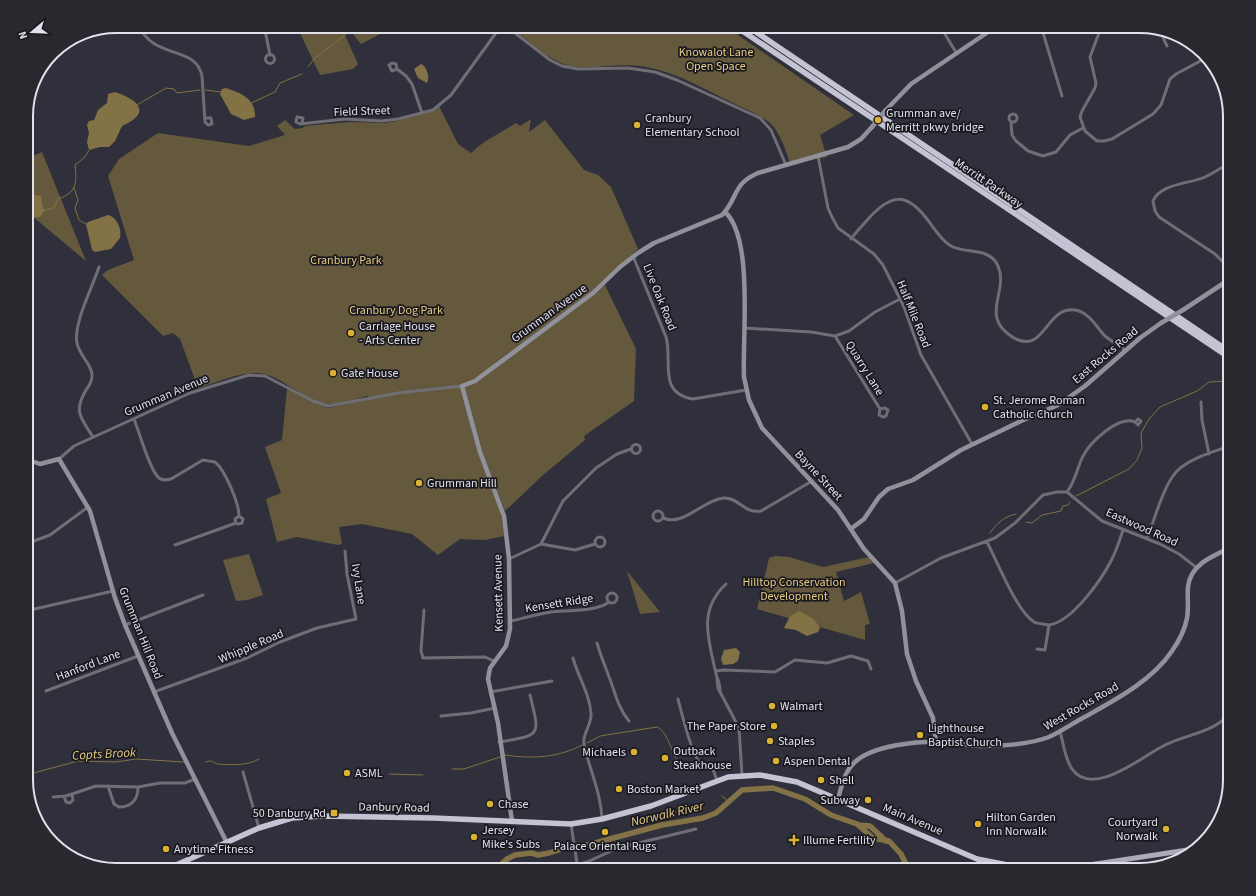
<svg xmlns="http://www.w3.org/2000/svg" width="1256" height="896" font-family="'Source Sans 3',sans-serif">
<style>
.green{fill:#64593c}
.water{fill:#837245}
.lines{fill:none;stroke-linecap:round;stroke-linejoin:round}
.stream{stroke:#837245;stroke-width:1}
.river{stroke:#837245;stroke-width:5.5}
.street{stroke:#6f6e75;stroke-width:3}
.secondary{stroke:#91919c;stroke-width:4.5}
.primary{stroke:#acabb9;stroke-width:5}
.highway{stroke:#c4c3d4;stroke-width:5.5}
.secondary-bridge{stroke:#91919c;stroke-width:4.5}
.poi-dot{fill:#dcb233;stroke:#18181e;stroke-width:1.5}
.labels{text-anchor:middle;stroke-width:3.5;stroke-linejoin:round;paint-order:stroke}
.park-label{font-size:12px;fill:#e7cc84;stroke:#18181e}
.street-label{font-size:12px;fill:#e2e1ea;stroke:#18181e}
.poi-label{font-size:12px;fill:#e2e1ea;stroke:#18181e;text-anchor:start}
.water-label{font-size:13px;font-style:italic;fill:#e7cb83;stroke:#18181e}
.rim{fill:none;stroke:#e2e1ea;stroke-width:2}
</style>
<rect width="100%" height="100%" fill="#302f3c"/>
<path class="green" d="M306,26H382V33L361,44L348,28L344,33L358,64L353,69L320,75L299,31Z
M509,26H527L534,32L598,26H725L854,115L820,135L827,157L790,163C785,149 781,134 770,123C760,115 747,110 735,104C706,90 673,70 640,66C618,63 587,70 570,66C547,60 528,40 509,26Z
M438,104L458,144L471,153C484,140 501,133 516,123L520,126L531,119L529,132L545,120L584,170L598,175L611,187L638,249L595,289L495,363L496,366L605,285L636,349L634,401L584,436L585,440L542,476L505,511L487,465L501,511L504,536L485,540L460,539L438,555L412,534L362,524L339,527L342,544L338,545L297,537L277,542L266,499L281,493L265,447L282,440L287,389L328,408L371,398L367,396C356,399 343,404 331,404C304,404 284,375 258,373C238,372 216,383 198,388L180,339L173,333L163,336L102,275L108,270L134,260L108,176L119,159L158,133L249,146L285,135L277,126L285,120L295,129L303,128L304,126L350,122L384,123L397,121L433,109Z
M42,152L86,261L26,211V159Z
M249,554L263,595L248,600L236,601L223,560Z
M775,556L789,557L823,567L869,557L874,563L836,572L844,601L861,592L870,624L865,625V640L757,609L769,558Z
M627,571L660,612L640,614Z"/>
<path class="water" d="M421,64C427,66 430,78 427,83L418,78L414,69Z
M226,88C241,93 256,99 255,117L244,120L231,114L220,94L222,89Z
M115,92C139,100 152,113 122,126L115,141L109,147H100L89,150L87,142L89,133L87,125L89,121L94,120L98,110L107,103L108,94Z
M26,194L41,196L43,208L45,210L40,217L26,218Z
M108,215C117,217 122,229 120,238L111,249L95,252L92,250L86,224L88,222Z
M799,611L814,619L820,628L818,632L807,636L796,630L784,628L790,616Z
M736,648L740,652L738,661L733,664L723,665L721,659L724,650Z"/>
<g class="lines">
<path class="stream" d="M308,67L315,58L357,26
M205,90L221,92
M251,103L275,92L280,83L302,74
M137,105L166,88L174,89L177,93L200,90
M74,188L78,200L75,208L79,220L86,224
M45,210L54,208L58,199C77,193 77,182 75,165L84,158L90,149
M1076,496L1129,469L1137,460L1142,448L1141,433L1149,419L1160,407L1197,391L1209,382L1230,381
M1026,522L1032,523L1042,515L1061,511L1063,506L1068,505L1070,502
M990,533C996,524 1005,516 1016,514
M587,743L600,736L657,727C669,732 672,758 682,767
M505,755C531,759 558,758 582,745
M206,762C212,759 213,763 218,764C231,765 247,766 259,759
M452,769H464L500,757
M389,774L423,775
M26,775L78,761L116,762L136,759L184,762
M722,796L729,802
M267,870L269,867"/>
<path class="river" d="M858,825L870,826L886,841
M261,870L274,866L281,867L282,870
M495,870L507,859L515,855L531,853L538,855L549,853L565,848L580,847L662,825L703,818L716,813L742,790L773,788L805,799L831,815L857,824L873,838L889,841L901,854L909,870"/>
<path class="street" d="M139,26C154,60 196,45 202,76L205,122L208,125L212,124L211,118H206
M261,26L266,35L270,55
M506,26L550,60L562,66L578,69L628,68L655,72L677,80L760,118L771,130L786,165
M940,26L957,54
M1041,26L1062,96
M1099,26V33L1090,57L1096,83L1095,88L1082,111L1080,117L1085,131L1097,141H1104L1112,139L1153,114L1161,105L1170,79L1176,74L1206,58
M1161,33L1167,46
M265.5 59a4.5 4.5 0 1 1 9 0a4.5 4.5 0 1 1-9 0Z
M397,69L392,71L389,65L392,63L396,64L397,69L406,76L412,84L422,113
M1009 118a4 4 0 1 1 8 0a4 4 0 1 1-8 0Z
M1011,122L1012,135L1016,141L1028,151L1043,156L1056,152L1070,135L1083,128
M302,123L303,118L297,117L296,122L300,124L345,119L382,121L398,119L433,110L451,95L501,26
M818,156L828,208L832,217L838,228L874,254L883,265L904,307L921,355L972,444
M1230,163C1222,167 1214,173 1205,177C1190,184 1161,183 1153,201L1155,211L1159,217L1215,254L1230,269
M851,239C856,232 863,225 869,218C891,194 906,192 927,219C934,228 941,240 951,246C965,254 988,247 997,264C1011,291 977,316 1014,338C1046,356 1046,301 1079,311C1091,315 1097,328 1105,336C1111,341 1119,345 1125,350
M633,256L666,337C673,361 657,393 693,399L746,390
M744,328L811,332L835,336L849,331L875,312L900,299
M835,336L880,409L879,415L883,417L886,416L888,410L885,408L880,409
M1201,402L1202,420L1209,454
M134,419C139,431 150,471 159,478C163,481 167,480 171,479L203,460L215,462C225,470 239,503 239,516L243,519L242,523L238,524L236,523L235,519L239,516
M93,437C81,418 73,412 86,390C89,386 92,381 92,376C93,366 79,355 77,343C73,324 93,286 99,267
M631.5 449a4.5 4.5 0 1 1 9 0a4.5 4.5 0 1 1-9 0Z
M59,459L74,446L190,393L249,375L265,376L313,401L328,406L398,393L462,386
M1067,492C1075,482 1077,469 1082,458C1089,443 1118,415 1135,422L1138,425L1141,421L1138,419L1135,422
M653 516a5 5 0 1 1 10 0a5 5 0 1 1-10 0Z
M663,518C684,527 702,500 724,498C738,497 744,514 761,511L812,481
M595 542a5 5 0 1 1 10 0a5 5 0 1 1-10 0Z
M1147,538C1155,519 1163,486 1177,471C1190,458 1213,452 1230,446
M987,542C997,561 1016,610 1034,622C1038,624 1045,624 1049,625
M26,544L50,535L88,507
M541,544L575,550L595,544
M175,545L236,523
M509,559L541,544L563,501L596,468L617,454L631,449
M895,583L941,558L995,538L1015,523L1043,495L1057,492H1067L1102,521L1160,544L1179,554L1197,568
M607 598a5 5 0 1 1 10 0a5 5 0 1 1-10 0Z
M424,610L421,651L423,658L485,657L494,661
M26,611L113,591
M511,621C524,618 538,614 551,612C567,610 596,612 609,602
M125,625L203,595
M597,643C601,657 606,668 611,682C616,696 619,709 629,721
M1037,649L1045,650L1049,625C1072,622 1102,579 1112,559C1117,549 1120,539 1123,530
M573,658C578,677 590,694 591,714C592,724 582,734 584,744C589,769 601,792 602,819
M716,671L724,670L775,672L795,660L827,663L851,656L868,661L871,669
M717,678L718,688L739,728L742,775
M46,691L138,656
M154,692L247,658L280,642L317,628L356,619L347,574L345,551
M490,692L552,681
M720,692C721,685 718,681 716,674C709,640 697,611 726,584
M678,699C681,711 692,755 700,763C703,766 708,764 712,767L717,780
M441,716L471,713L495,708
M1060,731C1063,742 1065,759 1072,769C1093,799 1144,755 1165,745C1187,734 1214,733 1230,713
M499,742C542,735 540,736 530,695
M243,772L259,828
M108,786L114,804L119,807C132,807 138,799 138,787
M64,796L66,802L70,803L73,800L72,794
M53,797L66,796L96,786L138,787L160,783H185L195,779
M571,824L578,870
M577,865L587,862L618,848L696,829"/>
<path class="secondary" d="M885,111L911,84L997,26
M725,212C754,238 742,338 744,377L749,400L762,428L838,510L864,549L895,583L902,611L907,654L916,681L933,718L936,742
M1183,310L1230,279
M26,459L40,464L59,459L90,511L115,598L125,625L172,733L227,843
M852,528L864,519L879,497L888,489L913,480L961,450L1021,421L1058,405L1085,386L1140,338L1161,323
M838,799C841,788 844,774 852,765C870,744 921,741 947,742C958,743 969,746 980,746C1002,746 1028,745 1049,737C1060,732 1070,725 1081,719C1113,701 1151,682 1172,651C1179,641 1185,629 1187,618C1189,608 1187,597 1188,587C1190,565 1212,556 1230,548
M512,821L498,723L488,679L490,668L506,646L510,629L509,559L504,516L480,452L462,386L475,381L593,293L620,267L638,253L654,243L722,215C738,199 732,184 758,173L848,147L861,139L872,127"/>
<path class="primary" d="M1023,868L1063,869L1194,849"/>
<path class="highway" d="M735,26L1230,358
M747,26L1230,352
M165,870L259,828L292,818L322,816L433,818L571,824L602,819L651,806L728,777L760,775L797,782L977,859L1023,868V870"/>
<path class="secondary-bridge" d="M872,127L885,111
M1161,323L1183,310"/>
</g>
<g class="poi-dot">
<circle cx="878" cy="120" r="4"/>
<circle cx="637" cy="125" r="4"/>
<circle cx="351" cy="333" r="4"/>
<circle cx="333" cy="373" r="4"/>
<circle cx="985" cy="407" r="4"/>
<circle cx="419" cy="483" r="4"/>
<circle cx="772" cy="706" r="4"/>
<circle cx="774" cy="726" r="4"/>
<circle cx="920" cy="735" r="4"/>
<circle cx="770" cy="741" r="4"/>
<circle cx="634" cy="752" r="4"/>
<circle cx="665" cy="758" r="4"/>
<circle cx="776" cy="761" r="4"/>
<circle cx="347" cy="773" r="4"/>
<circle cx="821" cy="780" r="4"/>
<circle cx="619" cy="789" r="4"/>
<circle cx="868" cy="800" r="4"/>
<circle cx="490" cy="804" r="4"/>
<rect x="330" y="809" width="8" height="8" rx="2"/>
<circle cx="978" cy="824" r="4"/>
<circle cx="1166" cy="829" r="4"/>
<circle cx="605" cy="832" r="4"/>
<circle cx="474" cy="837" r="4"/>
<path d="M792 834h4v4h4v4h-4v4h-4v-4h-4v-4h4z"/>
<circle cx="166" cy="849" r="4"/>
</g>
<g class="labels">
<g class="park-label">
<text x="716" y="56">Knowalot Lane<tspan x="716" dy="14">Open Space</tspan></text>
<text x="346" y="264">Cranbury Park</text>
<text x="396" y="314">Cranbury Dog Park</text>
<text x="794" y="586">Hilltop Conservation<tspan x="794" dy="14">Development</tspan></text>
</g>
<g class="street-label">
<text transform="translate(362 111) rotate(-2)" y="4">Field Street</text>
<text transform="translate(989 183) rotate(34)" y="4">Merritt Parkway</text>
<text transform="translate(660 297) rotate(68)" y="4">Live Oak Road</text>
<text transform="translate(549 313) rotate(-36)" y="4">Grumman Avenue</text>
<text transform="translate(914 314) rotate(68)" y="4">Half Mile Road</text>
<text transform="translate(1105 355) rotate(-40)" y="4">East Rocks Road</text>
<text transform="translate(865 368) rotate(58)" y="4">Quarry Lane</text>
<text transform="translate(166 395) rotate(-23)" y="4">Grumman Avenue</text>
<text transform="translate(819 475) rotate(47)" y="4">Bayne Street</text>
<text transform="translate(1142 527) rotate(24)" y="4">Eastwood Road</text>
<text transform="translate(359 584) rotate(81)" y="4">Ivy Lane</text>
<text transform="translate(498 593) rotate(-91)" y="4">Kensett Avenue</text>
<text transform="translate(559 603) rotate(-9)" y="4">Kensett Ridge</text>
<text transform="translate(141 633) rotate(68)" y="4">Grumman Hill Road</text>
<text transform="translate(251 646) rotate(-23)" y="4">Whipple Road</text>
<text transform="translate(88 665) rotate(-21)" y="4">Hanford Lane</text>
<text transform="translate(1081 706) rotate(-30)" y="4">West Rocks Road</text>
<text transform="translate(394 807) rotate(1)" y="4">Danbury Road</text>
<text transform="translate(913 819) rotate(23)" y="4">Main Avenue</text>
</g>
<g class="poi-label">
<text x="886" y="117">Grumman ave/<tspan x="886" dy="14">Merritt pkwy bridge</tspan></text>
<text x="645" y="122">Cranbury<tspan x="645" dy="14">Elementary School</tspan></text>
<text x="359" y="330">Carriage House<tspan x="359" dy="14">- Arts Center</tspan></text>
<text x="341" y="377">Gate House</text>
<text x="993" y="404">St. Jerome Roman<tspan x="993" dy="14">Catholic Church</tspan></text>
<text x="427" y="487">Grumman Hill</text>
<text x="780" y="710">Walmart</text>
<text x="766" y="730" text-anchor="end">The Paper Store</text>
<text x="928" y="732">Lighthouse<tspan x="928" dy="14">Baptist Church</tspan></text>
<text x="778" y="745">Staples</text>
<text x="673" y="755">Outback<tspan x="673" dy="14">Steakhouse</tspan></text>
<text x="626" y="756" text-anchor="end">Michaels</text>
<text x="784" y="765">Aspen Dental</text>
<text x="355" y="777">ASML</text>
<text x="829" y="784">Shell</text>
<text x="627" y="793">Boston Market</text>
<text x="860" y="804" text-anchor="end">Subway</text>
<text x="498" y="808">Chase</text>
<text x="326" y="817" text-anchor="end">50 Danbury Rd</text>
<text x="986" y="821">Hilton Garden<tspan x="986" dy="14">Inn Norwalk</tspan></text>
<text x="1158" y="826" text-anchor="end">Courtyard<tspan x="1158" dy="14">Norwalk</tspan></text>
<text x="482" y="834">Jersey<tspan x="482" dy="14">Mike's Subs</tspan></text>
<text x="803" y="844">Illume Fertility</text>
<text x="605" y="850" text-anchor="middle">Palace Oriental Rugs</text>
<text x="174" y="853">Anytime Fitness</text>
</g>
<g class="water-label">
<text transform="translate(104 753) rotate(-3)" y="5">Copts Brook</text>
<text transform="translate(667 813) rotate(-13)" y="5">Norwalk River</text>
</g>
</g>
<path d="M0 0H1256V896H0ZM116 33H1140A83 83 0 0 1 1223 116V780A83 83 0 0 1 1140 863H116A83 83 0 0 1 33 780V116A83 83 0 0 1 116 33Z" fill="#28282e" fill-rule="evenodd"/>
<path class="rim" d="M116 33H1140A83 83 0 0 1 1223 116V780A83 83 0 0 1 1140 863H116A83 83 0 0 1 33 780V116A83 83 0 0 1 116 33Z"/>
<g transform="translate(32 32) rotate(251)" stroke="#18181e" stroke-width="3" paint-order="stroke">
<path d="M0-3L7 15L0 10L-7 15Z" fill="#e2e1ea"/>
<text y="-6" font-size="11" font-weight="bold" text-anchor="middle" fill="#e2e1ea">N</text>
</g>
</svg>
